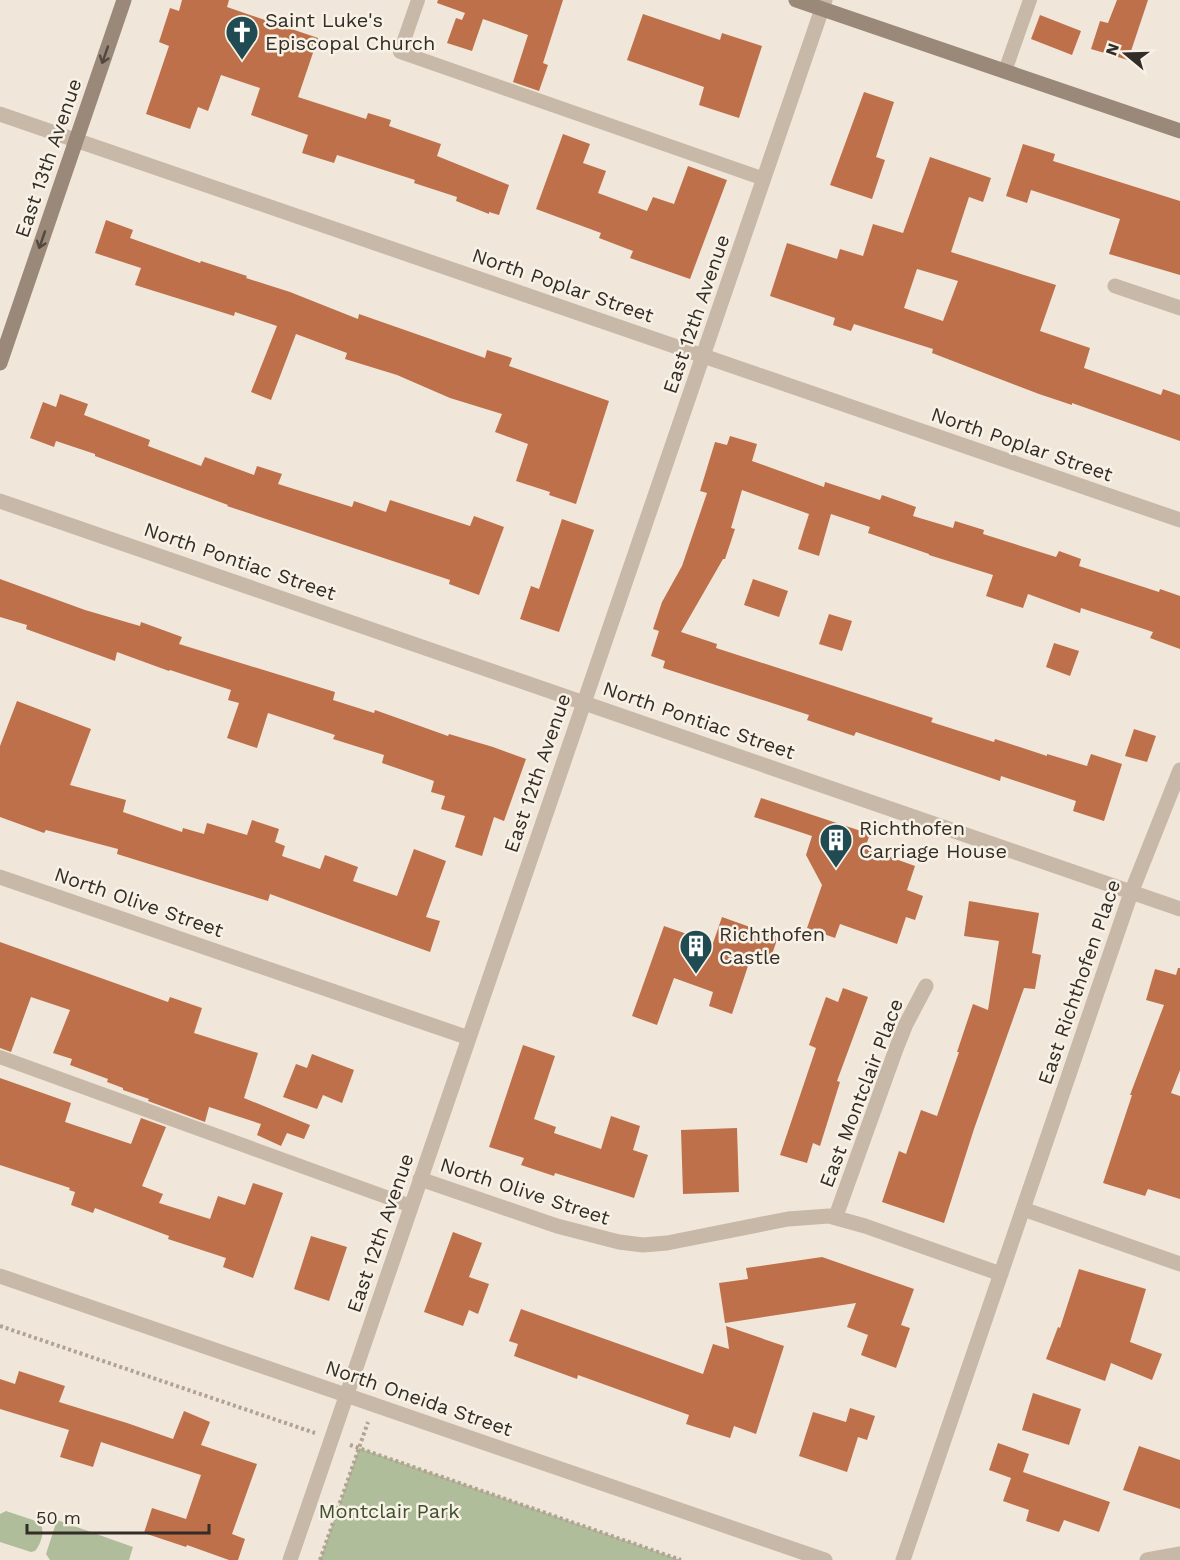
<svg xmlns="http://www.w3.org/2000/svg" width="1180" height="1560" font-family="'Work Sans',sans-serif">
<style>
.green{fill:#afbd9b}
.building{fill:#be704a;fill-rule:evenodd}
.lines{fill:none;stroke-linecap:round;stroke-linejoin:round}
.path{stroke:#b2a291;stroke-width:4;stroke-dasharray:3 3;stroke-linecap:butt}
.service{stroke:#c7b8a7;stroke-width:14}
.minor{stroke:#c7b8a7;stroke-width:15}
.tertiary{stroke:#c7b8a7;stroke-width:15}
.secondary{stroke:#9a8879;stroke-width:15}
.oneway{stroke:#534840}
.labels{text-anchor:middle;stroke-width:5;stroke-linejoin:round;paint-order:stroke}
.poi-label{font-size:20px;fill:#342c27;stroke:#f8f1e6;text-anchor:start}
.street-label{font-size:20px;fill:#342c27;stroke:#f8f1e6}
.park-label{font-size:20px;fill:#40502d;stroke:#f8f1e6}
</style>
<rect width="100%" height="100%" fill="#f0e7da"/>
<path class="green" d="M359,1448L681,1560H320Z
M6,1511L39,1522C46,1530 41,1544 35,1551L31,1552L0,1542V1514Z
M57,1520L133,1547L129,1560H50L46,1554Z"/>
<path class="building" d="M182,0H229L227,7L318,38L298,97L366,119L368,113L391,120L389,126L441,144L437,156L509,185L499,215L489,212V214L456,201L457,197L414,183L415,180L337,155L334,163L302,153L308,135L251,115L260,88L221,75L208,111L198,107L190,129L146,114L169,46L159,42L170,8L179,11Z
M438,0H563L543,63L548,65L539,91L513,82L528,35L483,19L472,51L447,43L456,18L462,20L465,13L437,3Z
M1117,0H1148L1128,60L1091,49L1100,21L1108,23Z
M643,14L720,40L722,33L762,46L739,118L699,105L704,87L627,60Z
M1040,15L1081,31L1072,55L1031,39Z
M864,92L894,102L876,157L885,160L872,199L830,185Z
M563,134L590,144L583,163L606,171L598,193L647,211L653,197L674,204L688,166L727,180L690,279L630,258L633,251L599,238L601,233L536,209Z
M1023,144L1055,154L1053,161L1180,201V275L1109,254L1120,219L1031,190L1027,203L1006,196Z
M930,157L991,178L983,202L969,197L951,252L1056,285L1040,331L1090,348L1084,368L1161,395L1163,389L1180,395V441L1072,403V405L1039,394L932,353L933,349L854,324L851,331L833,325L835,318L770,296L787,243L837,259L840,249L863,256L873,224L903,233ZM917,269L958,281L943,321L904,308Z
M106,220L133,230L130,238L200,263L201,261L247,276L246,278L290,292L358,319L359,314L485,358L487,350L512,358L509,366L609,401L576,504L549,495L550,492L516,481L528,444L495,432L502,414L450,398L397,375L345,359L347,353L296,334L271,400L251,392L277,326L235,312L234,316L135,285L141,268L95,253Z
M60,394L88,404L84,415L150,440L148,446L201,466L205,457L254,475L257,466L282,474L278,484L352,507L354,501L386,512L390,500L470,526L474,516L504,527L479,595L449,584L450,580L227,506L228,505L95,456V454L56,441L54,447L30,438L43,402L56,407Z
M730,436L757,444L752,461L824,487L825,482L880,500L882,495L916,507L913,516L953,528L955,521L984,530L983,534L1056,557L1059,551L1081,559L1079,566L1159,592L1160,589L1180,596V649L1150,638L1153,632L1081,608L1080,613L1028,594L1023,608L986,596L993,575L929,555V554L868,533L870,527L831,514L819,556L798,549L809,514L742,490L731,528L735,529L725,559H723L681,632L717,644L716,648L933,718L931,722L994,742L995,739L1047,756V754L1087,766L1091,754L1122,764L1104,821L1073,811L1076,801L1001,776L1000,781L856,732L854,736L807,720L809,715L663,668L665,661L651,656L659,631L653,629L662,602L682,566L707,493L700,491L715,442L727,445Z
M562,519L594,530L559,632L520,619L531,586L539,589Z
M0,579L85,610L140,626L141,622L182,637L179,644L335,692L333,700L374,713L375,710L448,736L449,734L493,747L526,759L504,821L494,817L482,856L455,847L465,816L441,809L445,796L431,792L434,781L382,763L384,755L333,739L335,735L268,713L257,748L227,738L239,703L228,700L231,690L170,670L169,671L117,652L115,661L26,629L27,625L0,617Z
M753,579L788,591L779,617L744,605Z
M829,614L852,621L842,651L819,644Z
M1054,643L1079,651L1070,676L1046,667Z
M17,701L91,729L70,785L126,800L123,812L182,832L183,828L204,834L207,823L247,835L252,820L279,829L275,842L285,846L282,856L320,869L325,855L358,867L353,881L397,896L414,849L446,861L426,917L440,921L430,952L270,894L268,901L117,854L118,849L46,830L44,833L0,817V746Z
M1134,729L1156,736L1147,762L1125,756Z
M761,798L870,834L865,848L915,866L907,890L923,896L915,920L906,917L897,944L840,924L835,938L807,928L822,885L806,855L812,836L754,817Z
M969,901L1039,913L1032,953L1041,955L1035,989L1024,988L974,1129L944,1223L882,1202L899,1151L906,1154L921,1110L937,1116L959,1052H957L973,1004L988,1010L999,941L964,936Z
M722,917L778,937L770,960L752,954L732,1014L709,1006L713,992L674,978L657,1025L632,1016L664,926L713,943Z
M0,942L168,1002L170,997L202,1008L194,1033L258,1053L244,1098L310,1125L304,1139L287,1133L281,1146L257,1135L261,1124L209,1107L205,1122L148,1101L149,1099L123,1090V1088L107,1082L108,1079L70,1065L72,1059L53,1053L70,1010L31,997L11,1052L0,1048Z
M1178,968H1180V1070L1171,1093L1180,1096V1199L1148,1189L1145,1196L1103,1183L1132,1095H1130L1164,1005L1146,1000L1155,969L1176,975Z
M843,988L868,997L837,1081L840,1082L820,1146L813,1143L807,1163L780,1155L816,1048L809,1045L826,997L838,1002Z
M523,1045L555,1056L534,1119L556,1127L554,1133L601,1149L611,1116L640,1126L633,1150L648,1155L634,1198L555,1173L554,1176L521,1165L524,1158L489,1147Z
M312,1054L354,1070L342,1103L323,1095L317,1109L283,1097L296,1064L307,1068Z
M0,1078L71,1103L65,1122L131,1144L141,1118L166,1127L142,1186L163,1194L159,1203L210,1219L218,1196L245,1205L253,1183L283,1193L253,1278L223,1267L226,1258L168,1239L169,1236L95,1208L93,1213L71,1205L75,1192L69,1190L70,1188L0,1165Z
M737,1128L739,1192L683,1194L681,1130Z
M453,1232L482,1243L469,1277L489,1284L478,1314L469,1310L463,1326L424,1312Z
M311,1236L347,1247L329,1301L294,1289Z
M822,1257L914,1289L901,1325L910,1328L896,1368L861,1355L868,1335L847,1327L856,1303L725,1323L719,1283L748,1279L746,1268Z
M1079,1269L1146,1289L1130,1342L1162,1354L1152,1380L1111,1363L1105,1381L1046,1359L1058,1327L1060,1328Z
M521,1309L703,1374L713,1344L729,1349L726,1326L784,1346L756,1434L734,1426L730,1438L686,1424L689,1415L578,1375L577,1379L514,1356L518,1344L509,1341Z
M19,1371L65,1386L59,1402L127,1423L173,1439L184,1411L210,1422L201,1445L257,1464L232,1534L245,1539L238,1560H229L187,1545L186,1547L144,1533L152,1508L186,1519L201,1475L101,1442L93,1467L60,1457L69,1430L0,1409V1379L15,1384Z
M1033,1393L1081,1409L1069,1445L1022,1430Z
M850,1408L875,1416L867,1440L858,1437L847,1472L799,1456L813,1412L846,1422Z
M998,1443L1029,1454L1023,1472L1110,1502L1099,1532L1064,1520L1059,1532L1026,1521L1029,1510L1003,1501L1011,1478L989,1470Z
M1139,1446L1180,1460V1509L1123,1490Z"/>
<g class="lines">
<path class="path" d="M0,1326L315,1433
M350,1445L681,1560
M320,1560L368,1422"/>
<path class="service" d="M418,0L400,52L764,179
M1005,71L1030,0
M0,1057L411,1206"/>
<path class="minor" d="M0,114L1180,520
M1115,286L1180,308
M0,501L1180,909
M0,877L469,1038
M420,1179L557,1226L619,1242L643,1245L667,1243L788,1219L829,1216L865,1226L1001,1274
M1023,1209L1180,1264
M836,1216L896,1049L906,1024L926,986
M290,1560L825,0
M903,1560L1131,893L1180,770
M1147,1560L1180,1554"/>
<path class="tertiary" d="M0,1276L825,1560"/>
<path class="secondary" d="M796,0L1180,131
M0,363L124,0"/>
</g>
<defs><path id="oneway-shaft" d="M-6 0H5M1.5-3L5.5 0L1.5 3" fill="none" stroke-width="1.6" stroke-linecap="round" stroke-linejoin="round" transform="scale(1.5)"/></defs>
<g class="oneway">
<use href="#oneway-shaft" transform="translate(105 55) rotate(109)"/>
<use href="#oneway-shaft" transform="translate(42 240) rotate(109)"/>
</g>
<defs>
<g id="church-pin" transform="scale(1.725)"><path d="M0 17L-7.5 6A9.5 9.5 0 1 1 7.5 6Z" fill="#204b52" stroke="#f8f1e6"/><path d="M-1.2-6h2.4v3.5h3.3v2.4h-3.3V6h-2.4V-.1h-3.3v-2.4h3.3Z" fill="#fff"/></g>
<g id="building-pin" transform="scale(1.725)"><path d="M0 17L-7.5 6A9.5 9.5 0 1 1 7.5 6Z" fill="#204b52" stroke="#f8f1e6"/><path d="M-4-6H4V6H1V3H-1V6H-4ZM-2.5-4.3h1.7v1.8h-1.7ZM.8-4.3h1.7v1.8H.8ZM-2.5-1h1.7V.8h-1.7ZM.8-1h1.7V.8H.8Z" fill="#fff"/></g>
</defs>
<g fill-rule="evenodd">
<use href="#church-pin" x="242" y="32"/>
<use href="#building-pin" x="836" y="840"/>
<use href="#building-pin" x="696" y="946"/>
</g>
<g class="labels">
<g class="poi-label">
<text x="265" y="27">Saint Luke's<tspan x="265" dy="23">Episcopal Church</tspan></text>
<text x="859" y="835">Richthofen<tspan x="859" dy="23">Carriage House</tspan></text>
<text x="719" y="941">Richthofen<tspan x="719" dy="23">Castle</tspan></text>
</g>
<g class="street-label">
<text transform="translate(48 158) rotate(-71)" y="7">East 13th Avenue</text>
<text transform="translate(563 285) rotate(19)" y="7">North Poplar Street</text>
<text transform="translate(696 314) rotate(-71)" y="7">East 12th Avenue</text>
<text transform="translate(1022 444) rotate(19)" y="7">North Poplar Street</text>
<text transform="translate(240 561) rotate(19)" y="7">North Pontiac Street</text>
<text transform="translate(699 720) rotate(19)" y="7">North Pontiac Street</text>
<text transform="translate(537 773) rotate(-71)" y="7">East 12th Avenue</text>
<text transform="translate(139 902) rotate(19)" y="7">North Olive Street</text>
<text transform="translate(1079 982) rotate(-71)" y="7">East Richthofen Place</text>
<text transform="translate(861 1093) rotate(-69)" y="7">East Montclair Place</text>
<text transform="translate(525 1191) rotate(18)" y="7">North Olive Street</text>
<text transform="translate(380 1233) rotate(-71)" y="7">East 12th Avenue</text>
<text transform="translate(419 1398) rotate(19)" y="7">North Oneida Street</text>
</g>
<g class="park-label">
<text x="389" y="1518">Montclair Park</text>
</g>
</g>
<g transform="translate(1126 54) rotate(289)" stroke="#f8f1e6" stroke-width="4.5" paint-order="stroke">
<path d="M0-4.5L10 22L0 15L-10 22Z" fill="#342c27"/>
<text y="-9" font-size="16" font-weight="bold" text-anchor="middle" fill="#342c27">N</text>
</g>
<path d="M27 1524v9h182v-9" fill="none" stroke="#342c27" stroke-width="3"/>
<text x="36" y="1524" font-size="18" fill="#342c27" stroke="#f8f1e6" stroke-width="4.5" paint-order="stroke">50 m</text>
</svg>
